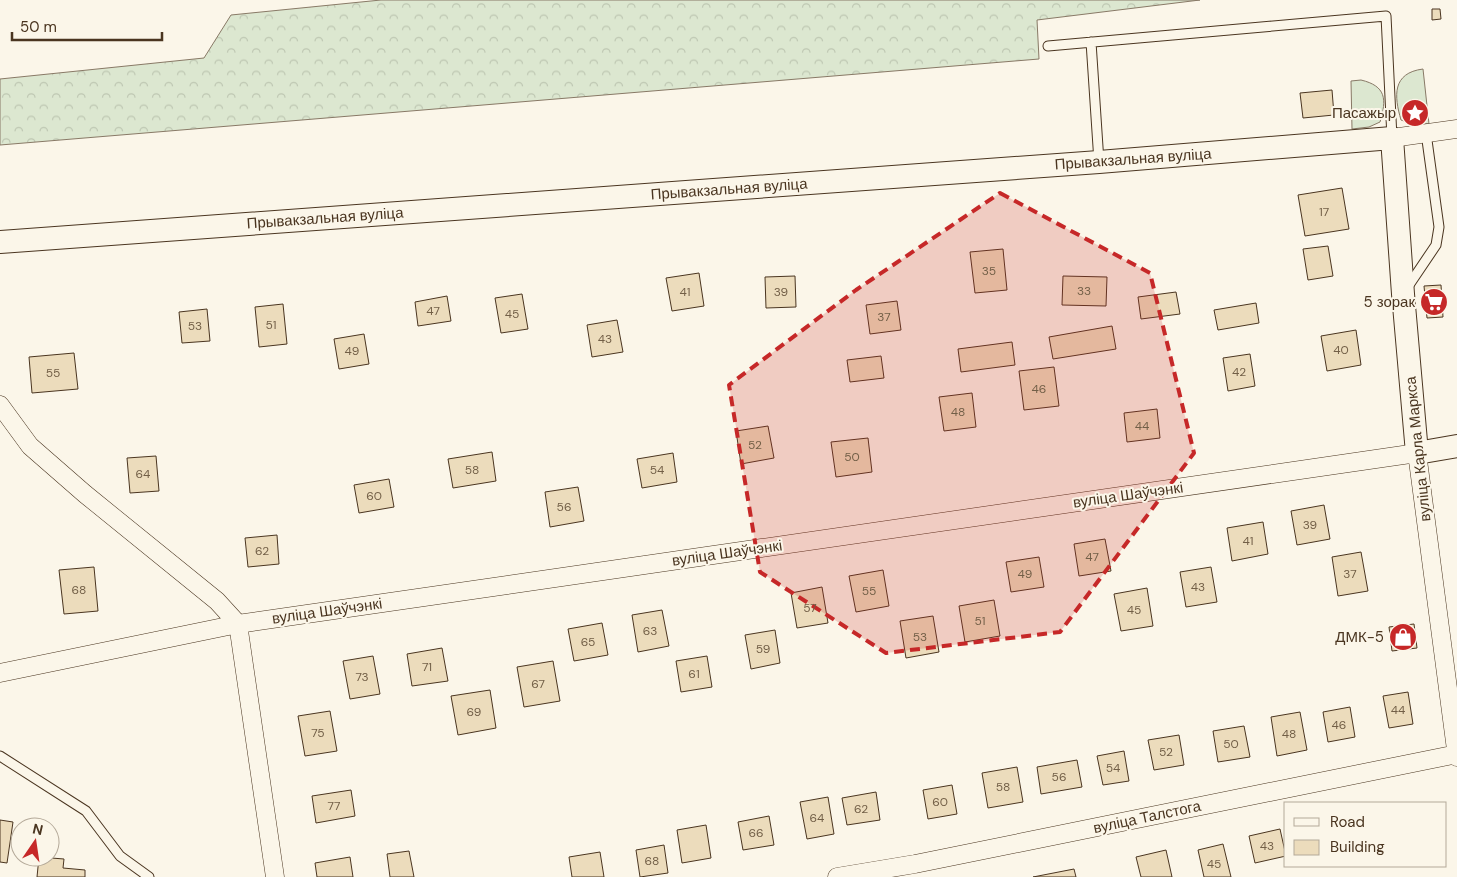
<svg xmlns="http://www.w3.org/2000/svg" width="1457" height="877" font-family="'DM Sans',sans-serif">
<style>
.green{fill:#dce7d0;stroke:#887966}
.forest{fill:url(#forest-crowns);stroke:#887966}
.building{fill:#ecdcbc;stroke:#4a3520}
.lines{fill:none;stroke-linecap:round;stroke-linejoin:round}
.service-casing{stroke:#4a3520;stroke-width:11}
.minor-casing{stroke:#4a3520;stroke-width:19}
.tertiary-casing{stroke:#4a3520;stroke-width:24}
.service{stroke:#fbf6e9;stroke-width:9}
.minor{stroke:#fbf6e9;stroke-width:18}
.tertiary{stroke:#fbf6e9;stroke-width:22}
.marked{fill:#c62828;fill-opacity:0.2;stroke:#c62828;stroke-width:4;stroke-dasharray:10 6;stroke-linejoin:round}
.labels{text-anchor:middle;stroke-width:4;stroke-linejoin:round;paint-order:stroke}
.number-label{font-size:12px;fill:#725f47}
.poi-label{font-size:15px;fill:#4a3520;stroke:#fbf6e9;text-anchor:end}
.street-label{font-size:15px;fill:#4a3520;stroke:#fbf6e9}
</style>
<defs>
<pattern id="forest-crowns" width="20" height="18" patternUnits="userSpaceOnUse" patternTransform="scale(1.25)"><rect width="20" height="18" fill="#dce7d0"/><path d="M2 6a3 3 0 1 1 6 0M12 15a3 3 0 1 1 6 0" fill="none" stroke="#bec7b2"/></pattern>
</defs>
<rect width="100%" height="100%" fill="#fbf6e9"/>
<path class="green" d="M1423,69L1429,124H1412L1401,120C1394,96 1392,73 1423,69Z
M1361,80C1386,86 1387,99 1380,122L1369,127L1352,129L1351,81Z"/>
<path class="forest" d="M381,0H1200L1037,20L1039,59L0,145V79L204,58L231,15Z"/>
<path class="building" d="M1432,9H1440L1441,19L1432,20Z
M1332,90L1334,115L1303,118L1300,93Z
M1342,188L1349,229L1305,236L1298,195Z
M1328,246L1333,276L1308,280L1303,249Z
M1003,249L1007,290L975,293L970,252Z
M699,273L704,306L672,311L666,278Z
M795,276L796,307L766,308L765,277Z
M1063,276L1107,277L1106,306L1062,305Z
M1441,285L1443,317L1427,318L1424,286Z
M1176,292L1180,314L1141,319L1138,297Z
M522,294L528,329L501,333L495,298Z
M447,296L451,321L418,326L415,302Z
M897,301L901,330L870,334L866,305Z
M1256,303L1259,323L1218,330L1214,310Z
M283,304L287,344L259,347L255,307Z
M207,309L210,341L182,343L179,312Z
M617,320L623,352L592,357L587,325Z
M1112,326L1116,349L1053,359L1049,337Z
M1356,330L1361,365L1327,371L1321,336Z
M364,334L369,364L339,369L334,339Z
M1012,342L1015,365L961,372L958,349Z
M74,353L78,389L32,393L29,357Z
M1250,354L1255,386L1228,391L1223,358Z
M881,356L884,378L850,382L847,360Z
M1054,367L1059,406L1024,410L1019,371Z
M972,393L976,427L944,431L939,397Z
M1157,409L1160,438L1127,442L1124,413Z
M768,426L774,458L741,464L736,431Z
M868,438L872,472L836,477L831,442Z
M492,452L496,481L453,488L448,459Z
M673,453L677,482L642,488L637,459Z
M156,456L159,491L130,493L127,458Z
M389,479L394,507L359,513L354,485Z
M578,487L584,521L550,527L545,492Z
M1324,505L1330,539L1297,545L1291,511Z
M1263,522L1268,554L1232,561L1227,528Z
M277,535L279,564L248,567L245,538Z
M1105,539L1111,571L1079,576L1074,544Z
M1361,552L1368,591L1338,596L1332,557Z
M1039,557L1044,587L1011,592L1006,562Z
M94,567L98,611L64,614L59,570Z
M1211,567L1217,602L1186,607L1180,572Z
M883,570L889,606L856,612L849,576Z
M822,587L828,623L797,628L791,593Z
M1147,588L1153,626L1121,631L1114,594Z
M994,600L1000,636L965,642L959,606Z
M662,610L669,646L638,652L632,615Z
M933,616L939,652L906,658L900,621Z
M602,623L608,655L574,661L568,629Z
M1414,624L1417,648L1392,651L1389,627Z
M775,630L780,663L751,669L745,635Z
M442,648L448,681L412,686L407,654Z
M373,656L380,694L350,699L343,661Z
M707,656L712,687L681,692L676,661Z
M553,661L560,701L524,707L517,667Z
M490,690L496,728L458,735L451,696Z
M1408,692L1413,724L1389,728L1383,696Z
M1350,707L1355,737L1328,742L1323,712Z
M330,711L337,751L305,756L298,716Z
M1300,712L1307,750L1277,756L1271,717Z
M1244,726L1250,757L1218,762L1213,731Z
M1179,735L1184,765L1154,770L1148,740Z
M1124,751L1129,781L1103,785L1097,756Z
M1077,760L1082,787L1041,794L1037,767Z
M1017,767L1023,802L988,808L982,773Z
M952,785L957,814L928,819L923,790Z
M351,790L355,816L316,823L312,796Z
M876,792L880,820L847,825L842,798Z
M828,797L834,834L807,839L800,802Z
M769,816L774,845L743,850L738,822Z
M0,820L13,822L7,863L0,862Z
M706,825L711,858L682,863L677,830Z
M1280,829L1286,856L1255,863L1249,836Z
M1223,844L1231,877H1204L1198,850Z
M664,845L668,873L640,877L636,850Z
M1166,850L1172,877H1141L1136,857Z
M409,851L414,877H390L387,854Z
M600,852L604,877H572L569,857Z
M39,857L64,859L63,868L85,870V877H37Z
M350,857L353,877H317L315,863Z
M1074,869L1076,877H1033Z"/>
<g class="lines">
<g class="service-casing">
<path id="service" d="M1091,42L1099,162
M1048,46L1386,16L1392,138
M1407,288L1436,245L1439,227L1426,133
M0,756L86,811L120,856L149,877"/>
</g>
<g class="minor-casing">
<path id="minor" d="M1392,138L1457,129
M0,405L30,446L85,494L217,601L238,624L275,877
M0,673L238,624L1417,453L1457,757
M837,877L915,864L1457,754"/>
</g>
<g class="tertiary-casing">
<path id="tertiary" d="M0,242L1099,162L1392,138L1403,294L1417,453L1457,446"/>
</g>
<use href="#service" class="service"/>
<use href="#minor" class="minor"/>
<use href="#tertiary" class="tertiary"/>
</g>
<path class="marked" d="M1000,193L1150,273L1194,453L1060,632L886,653L760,572L729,385L856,290Z"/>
<defs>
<g id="sight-disc" transform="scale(1.4375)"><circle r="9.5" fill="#c62828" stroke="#fbf6e9"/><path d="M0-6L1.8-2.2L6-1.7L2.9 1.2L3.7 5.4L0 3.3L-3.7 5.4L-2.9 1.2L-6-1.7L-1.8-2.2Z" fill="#fff"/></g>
<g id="supermarket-disc" transform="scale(1.4375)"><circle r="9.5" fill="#c62828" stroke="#fbf6e9"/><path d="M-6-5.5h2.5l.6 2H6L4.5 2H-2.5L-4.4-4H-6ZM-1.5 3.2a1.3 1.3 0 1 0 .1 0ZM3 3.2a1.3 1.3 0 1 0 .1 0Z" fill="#fff"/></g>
<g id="shop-disc" transform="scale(1.4375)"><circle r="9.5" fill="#c62828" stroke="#fbf6e9"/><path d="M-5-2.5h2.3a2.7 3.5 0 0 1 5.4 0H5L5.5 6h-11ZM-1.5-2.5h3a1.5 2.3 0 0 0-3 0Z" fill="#fff"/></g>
</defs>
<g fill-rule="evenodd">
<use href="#sight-disc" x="1415" y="113"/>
<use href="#supermarket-disc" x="1434" y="302"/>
<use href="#shop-disc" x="1403" y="637"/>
</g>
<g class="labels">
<g class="number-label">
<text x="1324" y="216">17</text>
<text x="989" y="275">35</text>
<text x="1084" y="295">33</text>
<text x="685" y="296">41</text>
<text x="781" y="296">39</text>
<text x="433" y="315">47</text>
<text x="512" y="318">45</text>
<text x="884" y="321">37</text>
<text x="271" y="329">51</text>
<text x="195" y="330">53</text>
<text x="605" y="343">43</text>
<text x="1341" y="354">40</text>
<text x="352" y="355">49</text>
<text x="1239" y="376">42</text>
<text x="53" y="377">55</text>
<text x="1039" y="393">46</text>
<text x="958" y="416">48</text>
<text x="1142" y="430">44</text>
<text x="755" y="449">52</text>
<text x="852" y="461">50</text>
<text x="472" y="474">58</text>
<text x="657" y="474">54</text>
<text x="143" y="478">64</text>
<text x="374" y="500">60</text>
<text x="564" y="511">56</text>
<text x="1310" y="529">39</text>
<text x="1248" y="545">41</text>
<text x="262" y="555">62</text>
<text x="1092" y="561">47</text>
<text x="1025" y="578">49</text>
<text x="1350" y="578">37</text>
<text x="1198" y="591">43</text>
<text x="79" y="594">68</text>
<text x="869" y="595">55</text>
<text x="810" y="612">57</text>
<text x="1134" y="614">45</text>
<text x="980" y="625">51</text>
<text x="650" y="635">63</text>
<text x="920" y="641">53</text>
<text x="588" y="646">65</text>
<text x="763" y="653">59</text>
<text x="427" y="671">71</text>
<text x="694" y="678">61</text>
<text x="362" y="681">73</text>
<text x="538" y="688">67</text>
<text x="1398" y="714">44</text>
<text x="474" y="716">69</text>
<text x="1339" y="729">46</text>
<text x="318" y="737">75</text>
<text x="1289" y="738">48</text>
<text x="1231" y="748">50</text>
<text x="1166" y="756">52</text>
<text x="1113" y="772">54</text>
<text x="1059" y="781">56</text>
<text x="1003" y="791">58</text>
<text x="940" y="806">60</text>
<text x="334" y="810">77</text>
<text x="861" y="813">62</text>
<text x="817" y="822">64</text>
<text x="756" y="837">66</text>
<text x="1267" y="850">43</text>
<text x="652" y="865">68</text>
<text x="1214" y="868">45</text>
</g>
<g class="poi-label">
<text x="1396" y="118">Пасажыр</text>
<text x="1415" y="307">5 зорак</text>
<text x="1384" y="642">ДМК-5</text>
</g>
<g class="street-label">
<text transform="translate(1133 159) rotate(-4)" y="5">Прывакзальная вуліца</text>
<text transform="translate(729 189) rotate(-4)" y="5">Прывакзальная вуліца</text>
<text transform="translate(325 218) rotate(-4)" y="5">Прывакзальная вуліца</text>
<text transform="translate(1418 449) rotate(-96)" y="5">вуліца Карла Маркса</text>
<text transform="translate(1128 495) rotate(-8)" y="5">вуліца Шаўчэнкі</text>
<text transform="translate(727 553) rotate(-8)" y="5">вуліца Шаўчэнкі</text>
<text transform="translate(327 611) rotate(-8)" y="5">вуліца Шаўчэнкі</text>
<text transform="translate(1147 817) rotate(-12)" y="5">вуліца Талстога</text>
</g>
</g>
<rect x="1284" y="802" width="162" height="65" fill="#fbf6e9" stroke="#b4a999"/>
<rect x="1294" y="818" width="25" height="8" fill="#fbf6e9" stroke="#b4a999"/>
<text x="1330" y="827" font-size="15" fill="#4a3520">Road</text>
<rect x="1294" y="840" width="25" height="15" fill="#ecdcbc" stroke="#b4a999"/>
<text x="1330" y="852" font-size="15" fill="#4a3520">Building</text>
<g transform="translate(35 842) rotate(13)"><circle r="24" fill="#fbf6e9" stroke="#b4a999"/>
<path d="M0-4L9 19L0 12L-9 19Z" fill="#c62828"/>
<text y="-8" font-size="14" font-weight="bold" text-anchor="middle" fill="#4a3520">N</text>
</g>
<path d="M12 32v8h150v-8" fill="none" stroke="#4a3520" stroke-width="2.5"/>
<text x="20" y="32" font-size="15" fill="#4a3520" stroke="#fbf6e9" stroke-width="4" paint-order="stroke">50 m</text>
</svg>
